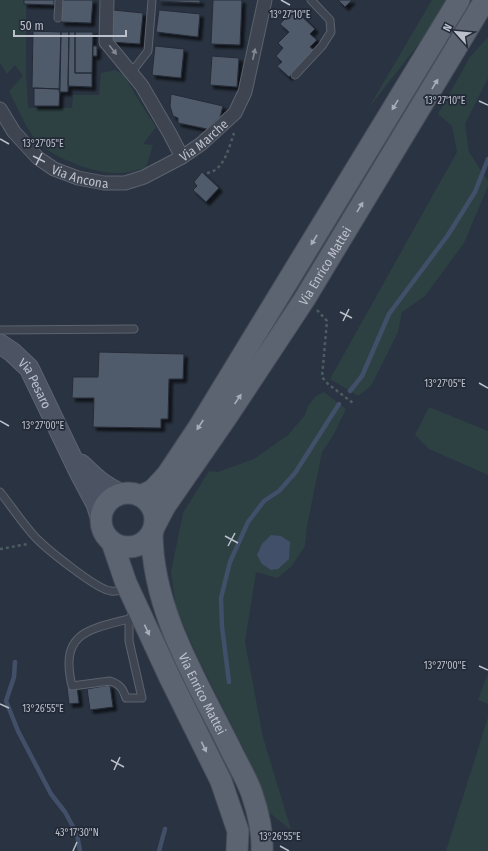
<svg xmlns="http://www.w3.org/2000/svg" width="488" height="851" font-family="'Fira Sans Condensed',sans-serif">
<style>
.green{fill:#2d4143}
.water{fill:#414f69}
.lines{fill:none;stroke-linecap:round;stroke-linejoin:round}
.stream{stroke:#414f69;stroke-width:4.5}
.building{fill:#505a6a;stroke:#252c39;filter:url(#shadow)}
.lane-casing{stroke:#5c636f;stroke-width:9}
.street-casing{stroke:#5c636f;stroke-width:15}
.secondary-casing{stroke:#5c636f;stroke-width:21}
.primary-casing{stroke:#484e5b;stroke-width:23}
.path{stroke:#4c5d61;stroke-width:2.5;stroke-dasharray:3 3;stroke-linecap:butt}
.lane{stroke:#3e4551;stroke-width:7}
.street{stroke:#3e4551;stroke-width:13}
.secondary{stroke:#4c5464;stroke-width:19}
.primary{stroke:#5c6471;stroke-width:21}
.oneway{fill:#838994}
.oneway2{fill:#a8aeb9}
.ticks{fill:none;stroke:#bbc0cb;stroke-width:1.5}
.labels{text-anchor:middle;stroke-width:3.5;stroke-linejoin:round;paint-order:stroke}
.street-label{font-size:13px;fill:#bbc0cb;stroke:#232a37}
.ticks-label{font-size:10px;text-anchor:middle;fill:#bbc0cb;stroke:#232a37;stroke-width:3.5;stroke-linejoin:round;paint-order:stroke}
</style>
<defs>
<filter id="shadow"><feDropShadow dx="3.5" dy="3.5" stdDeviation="1" flood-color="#0009"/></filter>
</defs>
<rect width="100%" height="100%" fill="#2a3341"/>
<path class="green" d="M0,0H26V73L28,108H72L73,95H99L101,73L115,70L124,75L142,106L156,127L143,144L153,145L146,168C137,170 128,173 119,173C96,174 56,159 40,144C27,132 17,106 9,91L23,76L15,65L7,74L0,63Z
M432,0H447L421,41L368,109Z
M468,0H473L422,88H419L418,86Z
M488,37V78L465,124L469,152L488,181V186L464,243L425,296L402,312L398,332L371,386L358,396L330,379L457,152L452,126L438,114L470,57Z
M413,97V99L332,239L229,395C291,297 353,199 410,98Z
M324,392L346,409L334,434L322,452L307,526L305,546L291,567L277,578L256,572L245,642L263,737L291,830L266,810L254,770L197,656L176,608L171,572L183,513L209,471L218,472L254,459L288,435L305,415L308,406L316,396Z
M429,407L488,431V475L429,449L415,435Z
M488,673V704L478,700Z
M488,717V851H446Z"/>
<path class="water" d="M271,535L281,536L290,542L289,559L278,569L271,570L262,564L257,555L262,544Z"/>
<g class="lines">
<path class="stream" d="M350,391L362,376L389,314L448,235L475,192L488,159
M15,662L14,677L6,701L18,731L51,794L65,812L77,834L80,851
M229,682L222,627L221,598L230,562L248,522L264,501L279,491L295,473L339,404
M159,851L165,829"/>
</g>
<path class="building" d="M24,0H54V5L24,4Z
M62,0H93L91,23L61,22Z
M159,0H200V3L158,1Z
M213,0H242L240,45L211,44Z
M338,0H352L345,7Z
M294,9L315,29L310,34L317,40L310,47L314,50L289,77L277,66L282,62L276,56L283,48L278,43L289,32L280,24Z
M113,10L143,13L140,44L111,42Z
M159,10L200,14L198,37L156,32Z
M33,31L61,32L60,89L32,88Z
M61,32H69L68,92H59Z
M69,32H75V73H92V87L68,86Z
M75,32H93L92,73H75Z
M93,46H97V56H93Z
M155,46L184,49L181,78L152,75Z
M212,56L239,58L237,87L210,85Z
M34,88L60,89L59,106H34Z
M171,94L223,106L220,117L207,129L178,123V118L173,116L170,106Z
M202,172L219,188L206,202L193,190L197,186L194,182Z
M99,352L184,354L183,379H169L168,419H161V428L93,427L94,398H72L73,377H98Z
M110,685L113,707L90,710L87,689Z
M77,687L79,703L69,704L67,688Z"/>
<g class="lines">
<g class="lane-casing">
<path id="lane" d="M58,18L59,0
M131,73L148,51L152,0
M295,75L322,46L331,32L330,20L311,0
M0,330L134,329
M0,492C12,507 23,524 36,538C47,549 97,590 111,591C116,592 121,590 126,589
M129,619C85,630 60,634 72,686L110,681C120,684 123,689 126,698H142L129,641V619L136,610"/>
</g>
<g class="street-casing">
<g id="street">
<path d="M107,0L106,42L142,86L170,134L182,157"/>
<path id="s1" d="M0,109L14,132L38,158L54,169L78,178L104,183H125L144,177L182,157L201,144L235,113L245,92L265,0"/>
</g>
</g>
<g class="secondary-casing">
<g id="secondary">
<path id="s2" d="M0,344L12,352L29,368L79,472L96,504L101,520"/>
<path d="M81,464C96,478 103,486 122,494"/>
</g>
</g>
<g class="primary-casing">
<g id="primary">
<circle cx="128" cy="520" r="27"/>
<path d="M141,496L153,490L167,475L199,427L459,0"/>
<path id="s3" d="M155,525L165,506L226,418L304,300L485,0"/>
<path id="s4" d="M152,533C152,610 197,681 230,748C237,763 247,779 252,794C258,812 263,833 262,851"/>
<path d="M112,542L126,583L170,678L221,781L238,831L237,851"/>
</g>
</g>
<path class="path" d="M207,173C224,171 229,147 234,133
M317,310L327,321L322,377L328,384L353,403
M0,549L28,544"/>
<use href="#lane" class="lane"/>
<use href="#street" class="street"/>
<use href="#secondary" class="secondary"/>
<use href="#primary" class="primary"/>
</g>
<defs><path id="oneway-solid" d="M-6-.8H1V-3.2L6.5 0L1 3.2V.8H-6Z"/></defs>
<g class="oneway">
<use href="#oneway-solid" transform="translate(113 50) rotate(51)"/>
<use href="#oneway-solid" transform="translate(254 54) rotate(-78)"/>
</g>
<g class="oneway2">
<use href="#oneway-solid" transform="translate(435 84) rotate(-59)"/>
<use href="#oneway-solid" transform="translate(395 105) rotate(121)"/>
<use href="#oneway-solid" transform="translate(360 207) rotate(-59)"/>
<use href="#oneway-solid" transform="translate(314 240) rotate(121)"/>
<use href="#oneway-solid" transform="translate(238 399) rotate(-56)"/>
<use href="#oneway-solid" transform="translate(200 425) rotate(123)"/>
<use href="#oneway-solid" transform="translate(147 630) rotate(65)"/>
<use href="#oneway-solid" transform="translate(204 747) rotate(64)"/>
</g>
<path class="ticks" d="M281,0L290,5M479,101L488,105M0,139L9,144M33,156L45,162M36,165L42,153M340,312L352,318M343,321L349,309M479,383L488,388M0,421L9,426M225,536L238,543M228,546L235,533M479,666L488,670M0,704L9,708M111,760L124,767M114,770L120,757M280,846L289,851M73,851L77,842"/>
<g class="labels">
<g class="street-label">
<text dy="5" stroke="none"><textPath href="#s1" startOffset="245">Via Marche</textPath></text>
<text dy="5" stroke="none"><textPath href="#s1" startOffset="109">Via Ancona</textPath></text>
<text dy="5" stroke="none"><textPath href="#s3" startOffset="310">Via Enrico Mattei</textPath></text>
<text dy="5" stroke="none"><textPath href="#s2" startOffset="54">Via Pesaro</textPath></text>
<text dy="5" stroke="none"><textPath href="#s4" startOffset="170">Via Enrico Mattei</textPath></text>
</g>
</g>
<g class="ticks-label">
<text x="290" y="18">13°27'10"E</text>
<text x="445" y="104">13°27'10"E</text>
<text x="43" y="147">13°27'05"E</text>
<text x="445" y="387">13°27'05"E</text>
<text x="43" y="429">13°27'00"E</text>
<text x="445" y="669">13°27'00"E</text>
<text x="43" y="712">13°26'55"E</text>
<text x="77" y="836">43°17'30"N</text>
<text x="280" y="840">13°26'55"E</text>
</g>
<g transform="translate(456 32) rotate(297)" stroke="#232a37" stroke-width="3" paint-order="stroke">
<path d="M0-3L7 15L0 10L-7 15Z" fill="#bbc0cb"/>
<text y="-6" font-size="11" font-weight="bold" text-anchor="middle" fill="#bbc0cb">N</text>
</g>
<path d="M14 30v6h112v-6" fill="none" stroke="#bbc0cb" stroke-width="2"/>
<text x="20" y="30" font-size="12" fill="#bbc0cb" stroke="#232a37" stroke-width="3" paint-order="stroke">50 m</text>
</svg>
